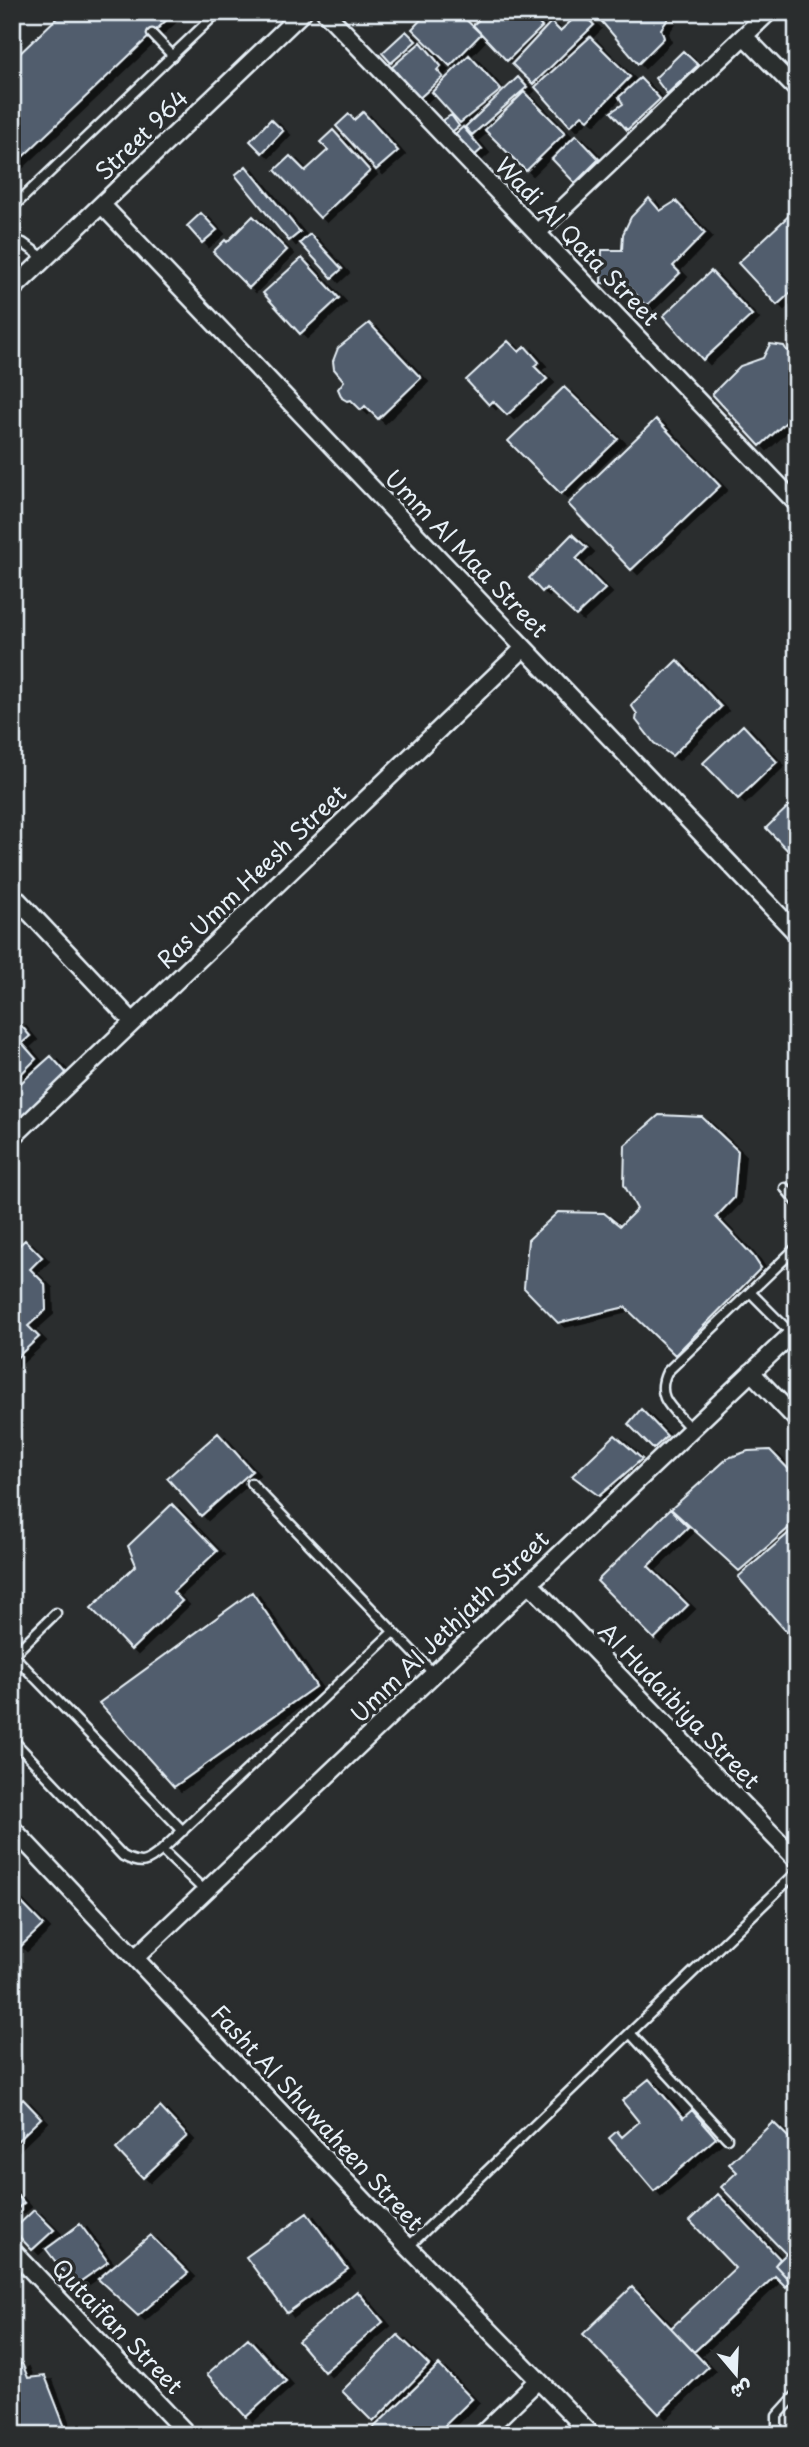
<svg xmlns="http://www.w3.org/2000/svg" width="809" height="2447" font-family="'Playpen Sans','Playpen Sans Arabic',sans-serif">
<style>
.building{fill:#515d6d;stroke:#e8f1f8;stroke-width:2;filter:url(#shadow)}
.lines{fill:none;stroke-linecap:round;stroke-linejoin:round}
.service-casing{stroke:#e8f1f8;stroke-width:13}
.minor-casing{stroke:#e8f1f8;stroke-width:21}
.service{stroke:#2a2d2e;stroke-width:8}
.minor{stroke:#2a2d2e;stroke-width:16}
.labels{text-anchor:middle;stroke-width:7;stroke-linejoin:round;paint-order:stroke}
.street-label{font-size:23px;fill:#e8f1f8;stroke:#2a2d2e}
</style>
<defs>
<filter id="shadow"><feDropShadow dx="7" dy="4" stdDeviation="0" flood-color="#0009"/></filter>
</defs>
<rect width="100%" height="100%" fill="#2a2d2e"/>
<filter id="ink" filterUnits="userSpaceOnUse"><feTurbulence type="fractalNoise" baseFrequency=".0143" numOctaves="2"/><feDisplacementMap in="SourceGraphic" scale="14" xChannelSelector="R" yChannelSelector="G"/><feConvolveMatrix kernelMatrix="1 2 1 2 8 2 1 2 1" color-interpolation-filters="sRGB"/></filter>
<g filter="url(#ink)">
<path class="building" d="M63,12H175L12,167V61Z
M428,12H458L481,34L450,66L412,29Z
M487,12H528L542,27L507,61L473,25Z
M581,12L594,25L533,84L512,64L551,22L560,31Z
M599,12H667L668,19L661,29L664,38L638,64L596,15Z
M406,31L416,41L391,63L382,53Z
M590,37L630,77L588,120L582,115L570,126L535,87Z
M421,42L441,66L437,70L443,77L416,101L407,90L409,87L392,67Z
M683,51L698,65L667,94L655,78Z
M469,55L501,90L460,123L432,92Z
M518,77L527,87L472,135L465,127Z
M640,78L660,99L627,130L611,112L623,104L619,97Z
M524,92L565,133L526,171L485,130Z
M363,112L398,151L376,170L336,126L349,114L354,120Z
M451,115L459,126L448,135L439,123Z
M271,119L283,131L262,153L250,141Z
M463,127L482,149L474,156L454,135Z
M333,130L370,171L320,218L275,170L290,156L305,171L328,150L320,142Z
M576,135L599,159L575,183L552,159Z
M246,166L300,232L289,241L235,175Z
M649,198L660,211L676,201L705,233L673,266L680,273L646,306L627,284L601,283L602,250H622L623,234L631,217Z
M796,209L797,287L777,305L738,263Z
M201,213L217,230L202,243L187,226Z
M253,216L287,250L249,288L213,252L225,240L227,242Z
M310,234L342,269L332,278L300,243Z
M302,258L339,298L300,334L263,293Z
M711,271L752,315L703,360L663,316Z
M369,323L421,378L378,419L365,406L361,410L351,400L347,401L342,398L338,389L344,381L334,369L333,361L338,348Z
M508,341L519,352L525,346L539,362L534,366L547,379L507,415L493,401L489,405L466,380Z
M770,344L784,346L787,351L797,349V412L760,446L712,394L740,366L763,358Z
M564,387L618,439L561,494L508,441Z
M656,419L720,486L631,570L568,504Z
M572,534L587,548L576,559L605,589L576,616L546,588L542,592L529,578Z
M677,660L721,707L672,756L654,743L636,720L637,714L631,705Z
M743,725L777,762L738,799L703,763Z
M797,798V860L766,828Z
M19,1023L30,1036L22,1043L36,1059L12,1083V1029Z
M51,1056L68,1075L12,1125V1091Z
M659,1115L702,1117L738,1151L734,1198L716,1217L753,1256L761,1268L675,1355L625,1307L558,1323L524,1288L528,1240L558,1212L604,1213L620,1226L637,1209L624,1185L625,1145Z
M25,1240L42,1257L30,1269L45,1284L46,1310L28,1326L39,1337L12,1362V1252Z
M641,1409L667,1436L653,1449L628,1424Z
M218,1433L252,1471L201,1516L167,1478Z
M615,1435L642,1459L599,1496L572,1476Z
M770,1450L797,1478V1521L739,1571L671,1509L728,1458L748,1451Z
M172,1504L217,1551L173,1592L182,1601L131,1650L91,1608L136,1565L128,1546Z
M670,1509L688,1527L648,1566L688,1605L654,1639L597,1581Z
M797,1526V1633L791,1637L738,1577Z
M252,1592L316,1686L174,1787L99,1703Z
M15,1896L43,1925L20,1947L12,1939V1899Z
M649,2079L683,2118L692,2110L716,2138L654,2191L609,2138L617,2131L622,2137L639,2122L622,2101Z
M23,2099L41,2118L12,2146V2110Z
M160,2107L187,2136L143,2178L116,2149Z
M773,2122L797,2146V2267L786,2277L775,2265L786,2254L721,2187L737,2172L729,2164Z
M12,2189L24,2203L12,2213Z
M718,2194L780,2259L775,2265L791,2282L786,2287L775,2276L694,2352L671,2328L735,2268L690,2221Z
M34,2210L54,2230L32,2250L13,2230Z
M307,2213L348,2269L287,2313L246,2257Z
M80,2224L108,2262L74,2286L46,2249Z
M150,2235L188,2273L138,2316L98,2279Z
M632,2287L708,2367L659,2414L583,2334Z
M357,2291L383,2322L324,2372L298,2341Z
M398,2335L429,2365L373,2422L342,2391Z
M248,2338L286,2381L246,2417L207,2374Z
M22,2363L28,2378L45,2376L64,2425L54,2435H12V2370Z
M439,2365L472,2399L435,2435H369L368,2433Z"/>
<g class="lines">
<g class="service-casing">
<path id="service" d="M12,13L13,12
M152,34L173,56
M12,208L218,12
M12,239L23,243L45,259
M785,1188L797,1202
M750,1292L792,1334
M691,1429C674,1409 654,1399 667,1372L797,1247
M251,1483L434,1674
M13,1655L183,1831
M12,1656L56,1613
M12,1739L123,1856C142,1866 146,1863 162,1850L393,1632
M162,1850L205,1891
M630,2033L727,2138
M408,2247L797,1872
M777,2435V2416L797,2394"/>
</g>
<g class="minor-casing">
<path id="minor" d="M325,12L797,504
M744,36L797,90
M102,205L797,934
M537,233L769,12
M12,290L303,12
M12,894L133,1022
M12,1138L524,648
M751,1372L797,1420
M529,1583L797,1860
M12,1828L408,2247L592,2435
M135,1958L797,1329
M12,2250L188,2435
M481,2435L538,2380"/>
</g>
<use href="#service" class="service"/>
<use href="#minor" class="minor"/>
</g>
</g>
<g class="labels">
<g class="street-label">
<text transform="translate(142 135) rotate(-44)" y="8">Street 964</text>
<text transform="translate(577 242) rotate(46)" y="8">Wadi Al Qata Street</text>
<text transform="translate(466 554) rotate(46)" y="8">Umm Al Maa Street</text>
<text transform="translate(252 877) rotate(-44)" y="8">Ras Umm Heesh Street</text>
<text transform="translate(450 1627) rotate(-44)" y="8">Umm Al Jethjath Street</text>
<text transform="translate(679 1706) rotate(46)" y="8">Al Hudaibiya Street</text>
<text transform="translate(317 2118) rotate(47)" y="8">Fasht Al Shuwaheen Street</text>
<text transform="translate(117 2327) rotate(46)" y="8">Qutaifan Street</text>
</g>
</g>
<rect width="809" height="2447" fill="none" stroke="#2a2d2e" stroke-width="42"/>
<rect x="21" y="21" width="767" height="2405" fill="none" stroke="#e8f1f8" stroke-width="2.5" filter="url(#ink)"/>
<g transform="translate(736 2374) rotate(161)" stroke="#2a2d2e" stroke-width="5" paint-order="stroke">
<path d="M0-5L12 26L0 18L-12 26Z" fill="#e8f1f8"/>
<text y="-10" font-size="19" font-weight="bold" text-anchor="middle" fill="#e8f1f8">ش</text>
</g>
</svg>
